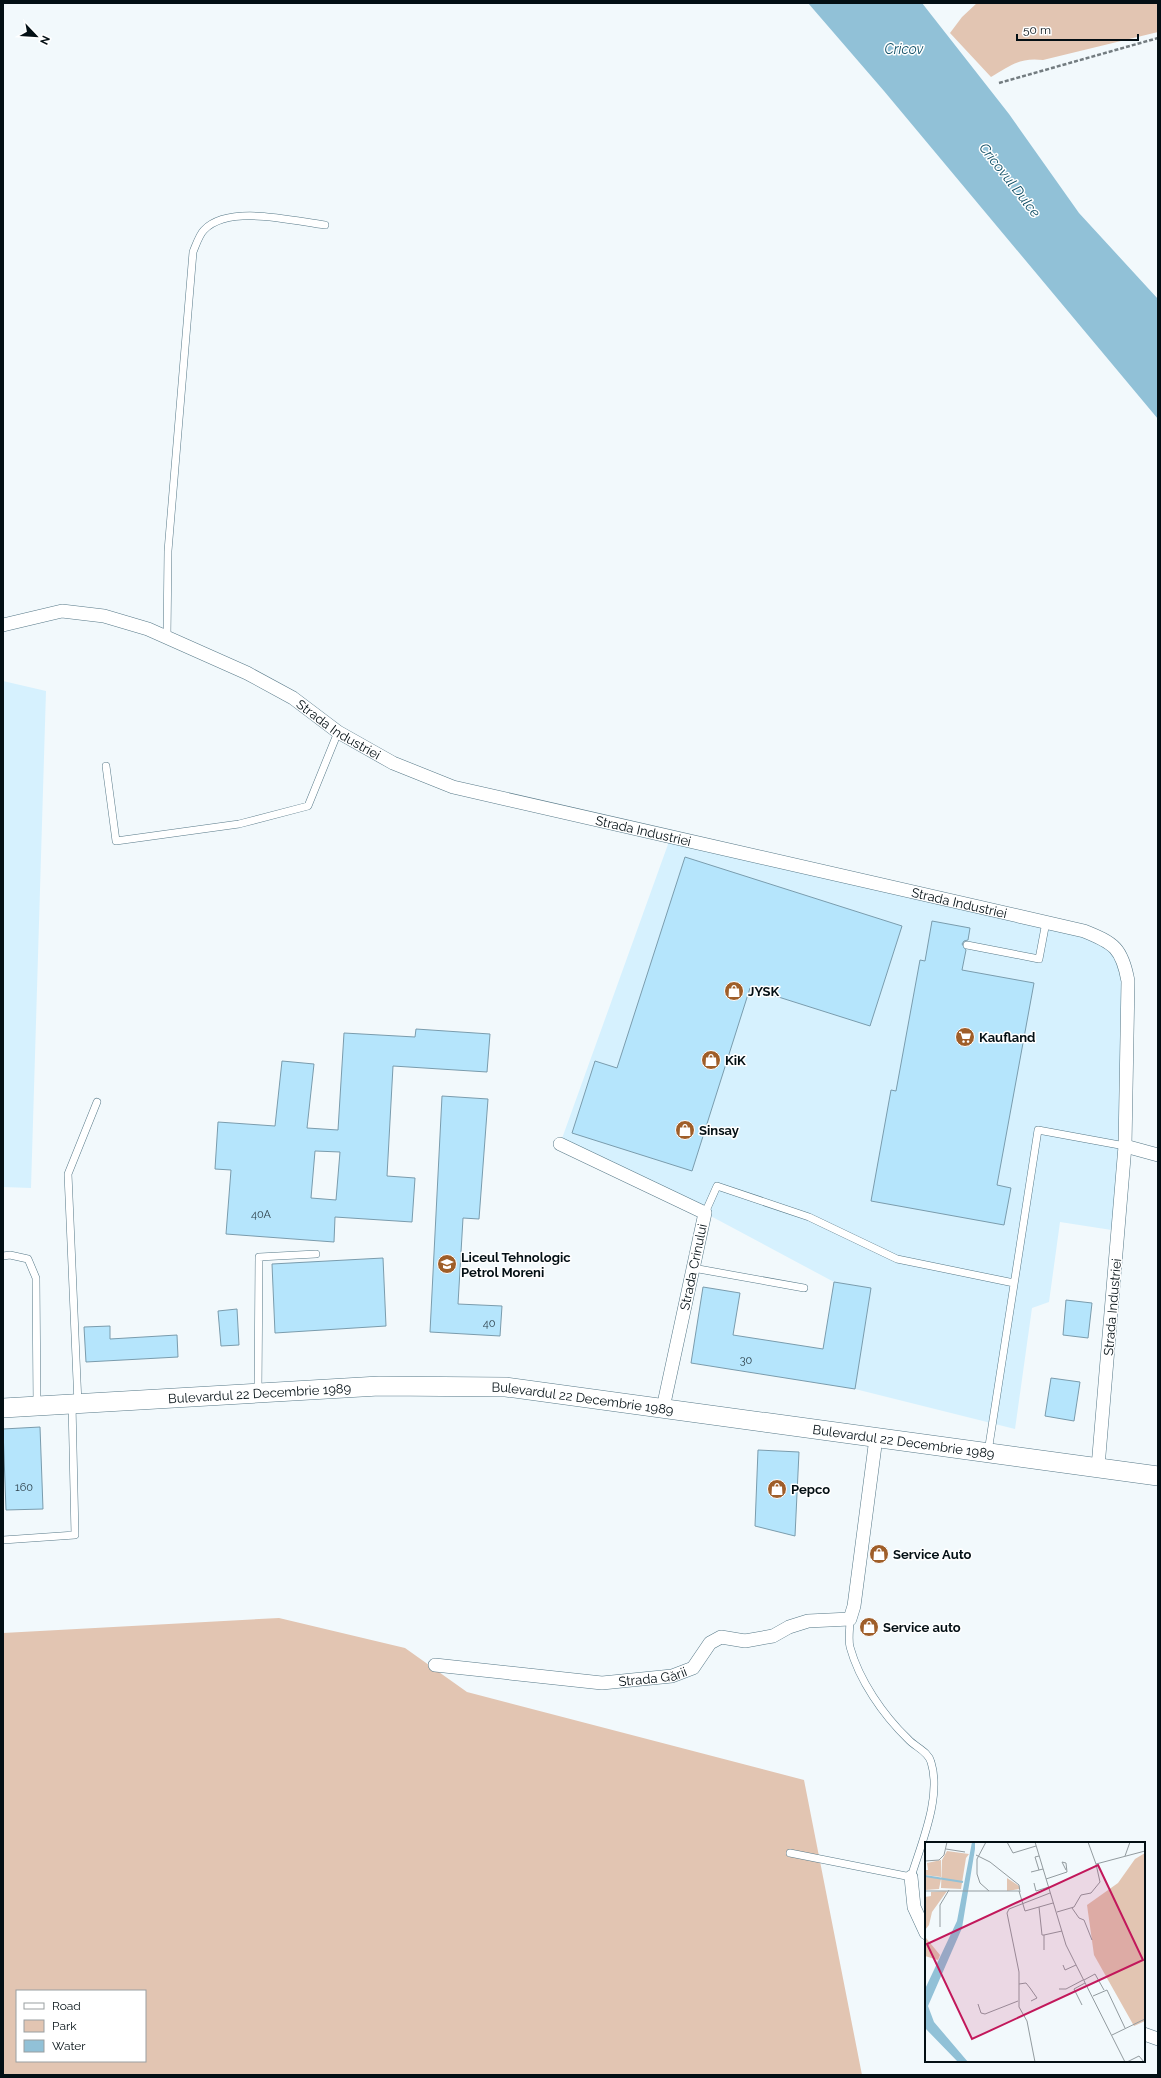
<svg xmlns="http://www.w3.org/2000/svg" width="1161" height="2078" font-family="Raleway,sans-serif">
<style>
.built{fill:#d6f1fe}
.green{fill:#e2c5b2;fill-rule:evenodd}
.water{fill:#91c1d7}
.building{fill:#b5e5fc;stroke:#7a9cad;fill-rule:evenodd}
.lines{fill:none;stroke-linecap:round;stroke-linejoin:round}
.service-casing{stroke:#577988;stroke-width:8}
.minor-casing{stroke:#577988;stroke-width:14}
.secondary-casing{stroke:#577988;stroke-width:20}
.path{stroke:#737c80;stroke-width:2.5;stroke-dasharray:4 2;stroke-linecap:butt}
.service{stroke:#fff;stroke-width:7}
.minor{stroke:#fff;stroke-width:13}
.secondary{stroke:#fff;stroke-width:19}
.labels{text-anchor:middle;stroke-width:3;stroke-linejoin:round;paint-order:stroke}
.number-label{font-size:11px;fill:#30444e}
.street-label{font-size:13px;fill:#030f14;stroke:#fff}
.poi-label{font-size:13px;font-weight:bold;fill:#030f14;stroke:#fff;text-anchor:start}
.water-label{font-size:14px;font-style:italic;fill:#104f66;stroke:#fff}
.inset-river{fill:none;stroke:#91c1d7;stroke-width:2}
.inset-road{fill:none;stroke:#929b9f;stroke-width:1}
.view{fill:#c2185b;fill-opacity:0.15;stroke:#c2185b;stroke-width:2}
.inset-edge{fill:none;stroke:#030f14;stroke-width:2}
</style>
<rect width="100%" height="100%" fill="#f2f9fc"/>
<path class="built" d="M3,681L46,691L31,1188L3,1187Z
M671,836L1084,931L1124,961L1118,1231L1060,1222L1049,1302L1032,1308L1015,1429L855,1389L871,1288L834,1282L705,1213L560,1144Z"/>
<path class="green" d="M977,3H1158V32L1043,60C1020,57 1010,66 991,77L950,33L962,17Z
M279,1618L405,1648L467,1692L804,1780L862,2075H3V1633ZM17,1991H145V2061H17Z"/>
<path class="water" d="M808,3H922L1009,114L1079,213L1158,299V419L884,91Z"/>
<path class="building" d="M685,857L902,926L870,1026L750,988L692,1171L572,1133L595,1061L617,1068Z
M932,921L970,928L968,940L964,941L962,944L966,950L962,970L1034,983L997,1185L1011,1188L1004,1225L871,1201L891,1090L896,1091L920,960L925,961Z
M416,1029L490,1034L487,1072L393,1066L387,1176L415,1178L412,1222L335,1217L334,1242L226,1234L231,1170L215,1169L218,1122L275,1126L282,1061L314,1064L307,1128L338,1130L344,1033L415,1037ZM315,1151L340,1152L336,1200L311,1198Z
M442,1096L488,1099L479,1219L463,1218L458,1304L502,1306L500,1336L430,1332Z
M383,1258L386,1326L275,1333L272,1264Z
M834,1282L871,1288L855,1389L691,1363L703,1287L740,1293L733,1335L823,1349Z
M1066,1300L1092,1303L1088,1338L1063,1335Z
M237,1309L239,1345L221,1346L218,1311Z
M110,1326V1339L177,1335L178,1357L86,1362L84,1327Z
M1051,1378L1080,1382L1074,1421L1045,1416Z
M40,1427L43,1509L6,1510L3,1429Z
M758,1450L799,1452L795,1536L755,1526Z"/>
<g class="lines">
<g class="service-casing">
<path id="service" d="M167,638L168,551L193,252C196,245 199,235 204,230C229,204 293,221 325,225
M106,766L116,841L239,824L308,806L338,732
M967,945L1039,959L1046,922
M705,1213L717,1186L809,1217L897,1259L1014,1283
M3,1256L10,1255L28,1259L36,1278L37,1406
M693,1268L804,1288
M258,1393L259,1257L316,1254
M78,1404L68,1174L97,1102
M988,1452L1038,1130L1125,1146
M3,1540L75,1535L72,1404
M790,1853L911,1877C921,1844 942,1797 931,1762C928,1751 915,1747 908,1739C883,1715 859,1680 850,1647C848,1639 850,1628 850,1619"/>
</g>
<g class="minor-casing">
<g id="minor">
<path id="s1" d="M3,625L62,611L104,616L148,629L247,673L293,698L338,732L393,763L453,787L1084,931C1114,943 1122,948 1128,981L1125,1146L1098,1467"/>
<path d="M560,1144L705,1213L663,1408"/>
<path d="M1125,1146L1158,1155"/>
<path id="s2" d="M435,1665L602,1683L672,1676L693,1668L710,1643L721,1637L745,1641L773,1636L789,1627L808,1621L850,1619L854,1606L876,1438"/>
<path d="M911,1877L914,1907L926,1933"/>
<path d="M1144,2034L1158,2039"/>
</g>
</g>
<g class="secondary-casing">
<g id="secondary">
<path id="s3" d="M3,1408L379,1386L506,1387L1158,1476"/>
</g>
</g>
<path class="path" d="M999,83L1158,38"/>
<use href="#service" class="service"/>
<use href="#minor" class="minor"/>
<use href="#secondary" class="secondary"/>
</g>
<defs>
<g id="shop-disc" transform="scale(1)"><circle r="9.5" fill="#9f5e29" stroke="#fff"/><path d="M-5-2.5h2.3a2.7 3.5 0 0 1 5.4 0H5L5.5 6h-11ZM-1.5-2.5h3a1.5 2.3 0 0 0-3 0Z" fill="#fff"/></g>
<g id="supermarket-disc" transform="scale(1)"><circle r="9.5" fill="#9f5e29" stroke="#fff"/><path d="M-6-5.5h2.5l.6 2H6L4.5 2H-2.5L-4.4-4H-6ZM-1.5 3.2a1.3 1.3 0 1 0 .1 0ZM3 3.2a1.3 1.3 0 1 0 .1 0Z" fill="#fff"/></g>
<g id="school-disc" transform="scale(1)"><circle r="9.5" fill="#9f5e29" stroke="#fff"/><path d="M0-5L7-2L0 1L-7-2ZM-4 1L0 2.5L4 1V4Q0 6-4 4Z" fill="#fff"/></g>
</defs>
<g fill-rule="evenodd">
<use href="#shop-disc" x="734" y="991"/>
<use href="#supermarket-disc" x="965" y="1037"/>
<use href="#shop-disc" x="711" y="1060"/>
<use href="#shop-disc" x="685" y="1130"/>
<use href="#school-disc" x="447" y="1264"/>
<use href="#shop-disc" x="777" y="1489"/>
<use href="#shop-disc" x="879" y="1554"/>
<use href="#shop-disc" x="869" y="1627"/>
</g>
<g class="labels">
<g class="number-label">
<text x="261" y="1218">40A</text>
<text x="489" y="1327">40</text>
<text x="746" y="1364">30</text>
<text x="24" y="1491">160</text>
</g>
<g class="street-label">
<text dy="5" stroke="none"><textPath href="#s1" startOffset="365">Strada Industriei</textPath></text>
<text dy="5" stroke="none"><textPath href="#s1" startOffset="689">Strada Industriei</textPath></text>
<text dy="5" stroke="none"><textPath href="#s1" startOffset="1013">Strada Industriei</textPath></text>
<text transform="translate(693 1267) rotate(-78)" y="5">Strada Crinului</text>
<text transform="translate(1112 1307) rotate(-85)" y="5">Strada Industriei</text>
<text dy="5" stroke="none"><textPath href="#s3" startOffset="257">Bulevardul 22 Decembrie 1989</textPath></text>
<text dy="5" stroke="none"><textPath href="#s3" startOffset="581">Bulevardul 22 Decembrie 1989</textPath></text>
<text dy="5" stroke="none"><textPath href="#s3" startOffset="905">Bulevardul 22 Decembrie 1989</textPath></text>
<text dy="5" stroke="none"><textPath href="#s2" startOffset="219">Strada Gării</textPath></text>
</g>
<g class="poi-label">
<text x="748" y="996">JYSK</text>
<text x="979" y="1042">Kaufland</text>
<text x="725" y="1065">KiK</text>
<text x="699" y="1135">Sinsay</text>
<text x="461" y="1262">Liceul Tehnologic<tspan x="461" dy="15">Petrol Moreni</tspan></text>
<text x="791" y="1494">Pepco</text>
<text x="893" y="1559">Service Auto</text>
<text x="883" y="1632">Service auto</text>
</g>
<g class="water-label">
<text x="904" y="54">Cricov</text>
<text transform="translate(1010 180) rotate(52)" y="5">Cricovul Dulce</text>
</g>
</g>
<g transform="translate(925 1842)">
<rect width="220" height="220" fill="#f2f9fc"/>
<path d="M22,9L44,12L41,16L36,47L16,46L17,18ZM220,11V179L209,184L169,113L162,63L193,41L210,17ZM16,18V35L0,33V28H3L2,21ZM0,34L16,37L14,47L0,48ZM82,36L94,44L95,47L82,49ZM22,49L7,70L4,83L0,88V55L6,54V50ZM1,96L15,113L13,118L0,114Z" fill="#e2c5b2"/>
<path d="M47,0H50V7L37,86L3,164L9,180L43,220H33L0,186V147L32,79Z" fill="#91c1d7"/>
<path class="inset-river" d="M0,34L38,40"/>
<path class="inset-road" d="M61,0L52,17V32L55,41L64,49M82,0L88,11L111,4M110,0L141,103L200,220M163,0L171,22M21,7L40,10M51,13L65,20L94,43L95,50M114,14L110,15L114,28M200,14L205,0M0,19L14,18L19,13L22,0M106,30L118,27M121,37L142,30L141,21L137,20L141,28M109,41L111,49L124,45M0,49H94L100,69L128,61M166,51L175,40L171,22L220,9M114,65L117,93H119M147,66L154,76L159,78L167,98M132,70L149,65L156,53L166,51M15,85V63L24,48M119,93L137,89M119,108V93M138,123L140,128L151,123M159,138L170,132L179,148M94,142L101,141L105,146L112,156L106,159M134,147H141L158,138M168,154L182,148L200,186M53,162L56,171L60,172L93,159M157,163L149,147L160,141M187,193L220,177M110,220L102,179L94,165V130L82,71L84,67L125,51M202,220L214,214L219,220"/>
<path class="view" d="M173,23L218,118L47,197L2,102Z"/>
<rect width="220" height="220" class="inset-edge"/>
</g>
<rect width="1161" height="2078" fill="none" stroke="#030f14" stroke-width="8"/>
<rect x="16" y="1990" width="130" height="72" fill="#ffffff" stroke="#9a9fa1"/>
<rect x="24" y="2003" width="20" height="6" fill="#ffffff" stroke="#9a9fa1"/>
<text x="52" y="2010" font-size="12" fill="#030f14">Road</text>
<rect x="24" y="2020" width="20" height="12" fill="#e2c5b2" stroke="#9a9fa1"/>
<text x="52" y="2030" font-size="12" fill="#030f14">Park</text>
<rect x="24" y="2040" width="20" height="12" fill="#91c1d7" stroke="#9a9fa1"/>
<text x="52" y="2050" font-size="12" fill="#030f14">Water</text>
<g transform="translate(36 36) rotate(115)" stroke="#ffffff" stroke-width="3" paint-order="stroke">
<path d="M0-3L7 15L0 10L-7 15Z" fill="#030f14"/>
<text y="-6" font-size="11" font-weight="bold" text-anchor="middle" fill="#030f14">N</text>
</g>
<path d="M1017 34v6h121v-6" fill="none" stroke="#030f14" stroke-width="2"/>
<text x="1023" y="34" font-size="12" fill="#030f14" stroke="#ffffff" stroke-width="3" paint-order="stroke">50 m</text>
</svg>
